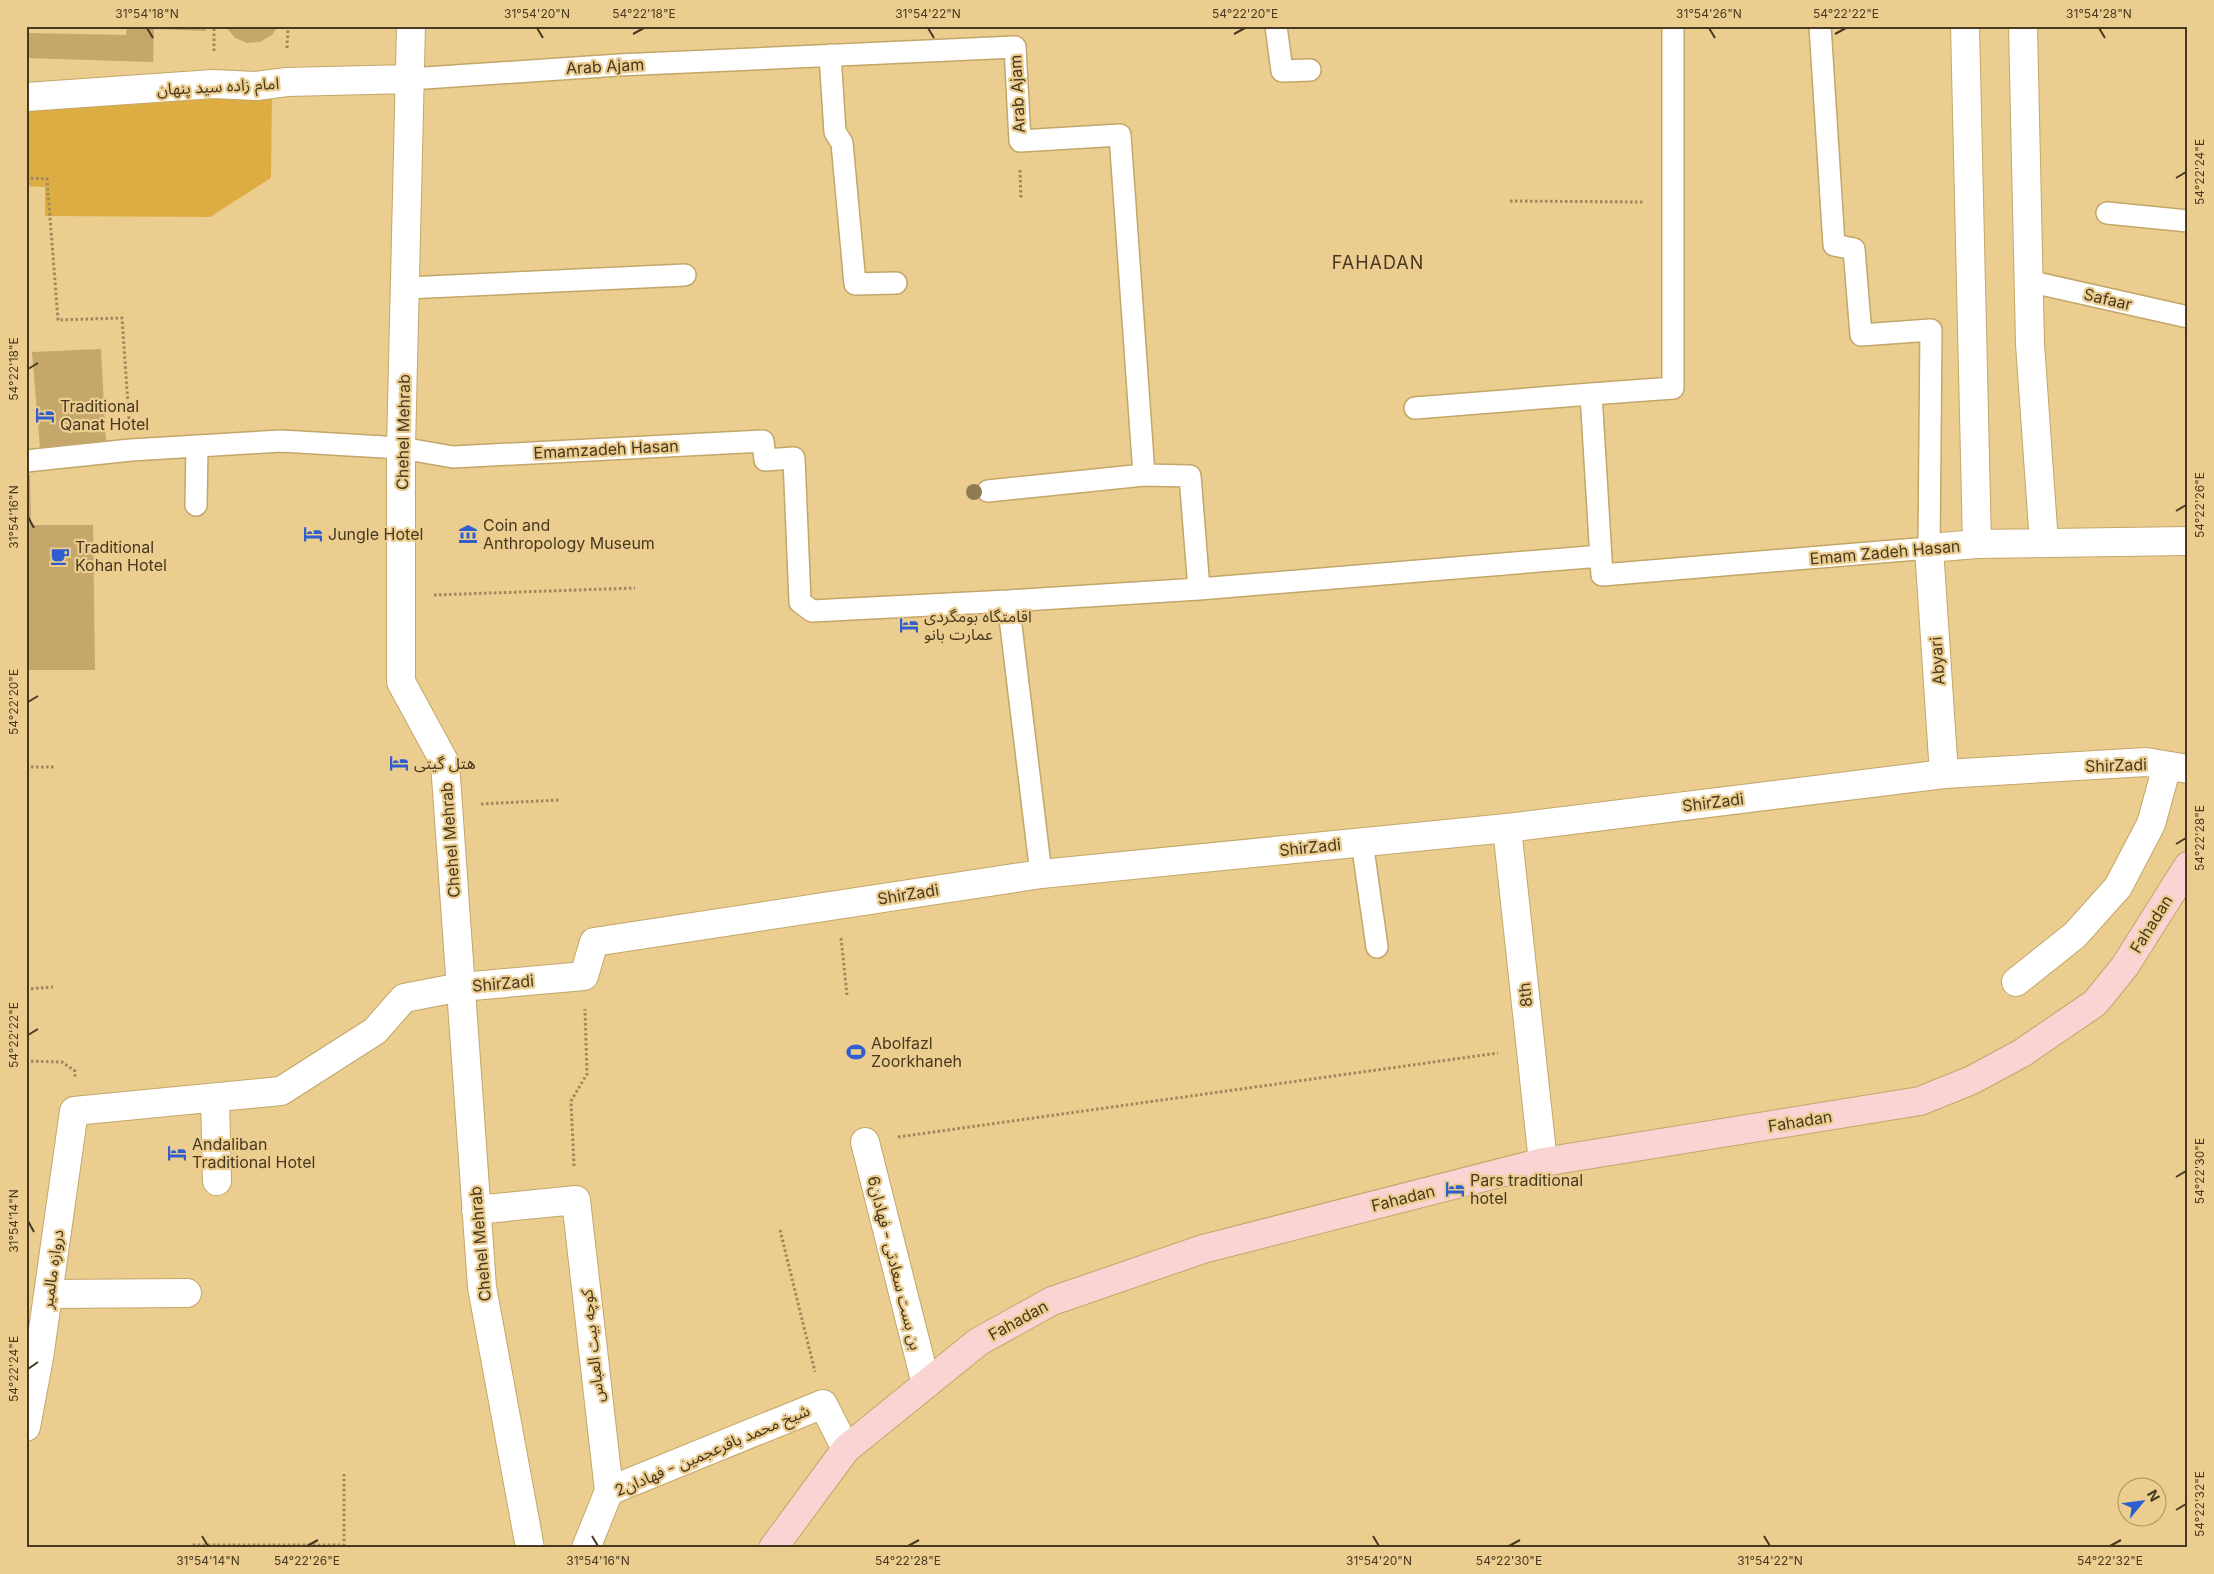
<svg xmlns="http://www.w3.org/2000/svg" width="2214" height="1574" font-family="Inter,'Noto Sans Arabic',sans-serif">
<style>
.green{fill:#ddad44}
.building{fill:#c5a76b}
.lines{fill:none;stroke-linecap:round;stroke-linejoin:round}
.lane-casing{stroke:#c3a669;stroke-width:24}
.street-casing{stroke:#c3a669;stroke-width:30}
.secondary-casing{stroke:#c3a669;stroke-width:30}
.path{stroke:#9e885b;stroke-width:3;stroke-dasharray:2.5 2.5;stroke-linecap:butt}
.lane{stroke:#fff;stroke-width:21}
.street{stroke:#fff;stroke-width:28}
.secondary{stroke:#f9d4d3;stroke-width:28}
.tree{fill:#8e7b54}
.ticks{fill:none;stroke:#463920;stroke-width:2}
.labels{text-anchor:middle;stroke-width:4.5;stroke-linejoin:round;paint-order:stroke}
.street-label{font-size:16px;fill:#463920;stroke:#eccd90}
.poi-label{font-size:16px;fill:#463920;stroke:#eccd90;text-anchor:start}
.neighbourhood-label{font-size:18px;letter-spacing:1px;fill:#463920;stroke:#eccd90}
.neatline{fill:none;stroke:#463920;stroke-width:2}
.ticks-label{font-size:12px;text-anchor:middle;fill:#463920}
</style>
<rect width="100%" height="100%" fill="#eccd90"/>
<path class="green" d="M184,96L272,97L271,178L210,217L45,216V187L26,186V104L134,105Z"/>
<path class="building" d="M26,26H29L28,33L126,35L127,26H206V31L154,29L153,62L26,58Z
M225,26H278L272,35L260,42L247,43L235,38Z
M101,349L106,443L40,448L32,352Z
M26,475H30L31,525H93L95,670H26Z"/>
<g class="lines">
<g class="lane-casing">
<path id="lane" d="M1276,26L1282,71L1310,70
M1673,26V388L1591,394L1602,575L1929,548L1931,330L1861,335L1854,249L1834,245L1820,26
M830,55L835,132L842,143L855,284L896,283
M410,79L619,65L1015,47L1020,141L1120,135L1144,475L1190,476L1199,589L1601,556
M2107,213L2188,221
M2028,281L2188,317
M406,288L685,275
M1415,408L1591,394
M26,461L131,450L281,441L401,448L453,457L763,441L765,460L794,458L800,602L812,611L1008,601
M988,491L1144,475
M196,505L197,447
M1362,842L1377,947
M1041,874L1008,601L1199,589"/>
</g>
<g class="street-casing">
<path id="street" d="M411,26L401,448V682L445,763L482,1287L530,1548
M1965,26L1977,544
M2023,26L2030,344L2044,543
M26,97L213,84L256,86L287,82L410,79
M1944,774L1929,548L1977,544L2188,541
M1507,828L1543,1162
M2016,982L2075,935L2118,887L2151,824L2167,766
M215,1098L217,1181
M865,1142L926,1384
M476,1210L576,1200L609,1491
M48,1294L187,1293
M26,1427L39,1358L74,1111L281,1091L375,1031L404,998L461,987L584,976L594,942L1041,874L1507,828L1944,774L2146,762L2188,769
M586,1548L609,1491L823,1404L846,1449"/>
</g>
<g class="secondary-casing">
<path id="secondary" d="M773,1548L846,1449L978,1342L1052,1301L1203,1249L1543,1162L1920,1101L1972,1080L2022,1053L2095,1003L2125,966L2188,866"/>
</g>
<path class="path" d="M287,48L288,26
M214,51V26
M1020,170L1021,200
M26,178L47,179L58,320L122,318L129,419
M1510,201L1644,202
M434,595L635,588
M26,767H54
M481,804L560,800
M841,938L847,995
M26,989L53,987
M26,1061L62,1062L75,1071V1079
M898,1137L1498,1053
M574,1166L571,1101L587,1074L585,1009
M780,1230L815,1372
M189,1548L192,1545H344V1474"/>
<use href="#lane" class="lane"/>
<use href="#street" class="street"/>
<use href="#secondary" class="secondary"/>
</g>
<circle class="tree" cx="974" cy="492" r="8"/>
<path class="ticks" d="M147,28L153,38M537,28L543,38M928,28L934,38M1709,28L1715,38M2099,28L2105,38M633,34L644,28M1234,34L1245,28M1835,34L1846,28M2176,178L2186,172M28,369L38,363M2176,511L2186,505M28,517L34,528M28,702L38,696M2176,844L2186,838M28,1035L38,1029M2176,1177L2186,1171M28,1221L34,1232M28,1369L38,1362M2176,1510L2186,1504M202,1536L208,1546M592,1536L598,1546M1373,1536L1379,1546M1764,1536L1770,1546M307,1546L318,1540M908,1546L919,1540M1509,1546L1520,1540M2110,1546L2121,1540"/>
<defs>
<g id="hotel-bare" transform="scale(1.5)"><path d="M-6-4.5h1.5V1H6V5H4.5V3h-9V5H-6ZM-4 0a1.8 1.8 0 1 1 3.6 0ZM.5 0V-2.5h3Q6-2.5 6 0Z" fill="#305ecd" stroke="#eccd90" stroke-width="2.5" paint-order="stroke"/></g>
<g id="museum-bare" transform="scale(1.5)"><path d="M0-6L6-3V-2H-6V-3ZM-5-1h2V3h-2ZM-1-1h2V3h-2ZM3-1h2V3H3ZM-6 4H6V6H-6Z" fill="#305ecd" stroke="#eccd90" stroke-width="2.5" paint-order="stroke"/></g>
<g id="cafe-bare" transform="scale(1.5)"><path d="M-5.5-4.5H6V0H3Q3 3.5 0 3.5H-2.5Q-5.5 3.5-5.5 0ZM3-3.2v2h1.7v-2ZM-6 4.5H4V6H-6Z" fill="#305ecd" stroke="#eccd90" stroke-width="2.5" paint-order="stroke"/></g>
<g id="stadium-bare" transform="scale(1.5)"><path d="M0-5a6.5 5 0 1 0 0 10a6.5 5 0 1 0 0-10ZM-3.5-1.8h7v3.6h-7Z" fill="#305ecd" stroke="#eccd90" stroke-width="2.5" paint-order="stroke"/></g>
</defs>
<g fill-rule="evenodd">
<use href="#hotel-bare" x="45" y="415"/>
<use href="#hotel-bare" x="313" y="534"/>
<use href="#museum-bare" x="468" y="534"/>
<use href="#cafe-bare" x="60" y="556"/>
<use href="#hotel-bare" x="909" y="625"/>
<use href="#hotel-bare" x="399" y="763"/>
<use href="#stadium-bare" x="856" y="1052"/>
<use href="#hotel-bare" x="177" y="1153"/>
<use href="#hotel-bare" x="1455" y="1189"/>
</g>
<g class="labels">
<g class="street-label">
<text transform="translate(605 66) rotate(-3)" y="6">Arab Ajam</text>
<text transform="translate(218 86) rotate(-3)" y="6">امام زاده سید پنهان</text>
<text transform="translate(1017 94) rotate(-93)" y="6">Arab Ajam</text>
<text transform="translate(2108 299) rotate(13)" y="6">Safaar</text>
<text transform="translate(403 432) rotate(-89)" y="6">Chehel Mehrab</text>
<text transform="translate(606 449) rotate(-3)" y="6">Emamzadeh Hasan</text>
<text transform="translate(1885 552) rotate(-5)" y="6">Emam Zadeh Hasan</text>
<text transform="translate(1937 661) rotate(-94)" y="6">Abyari</text>
<text transform="translate(2116 765) rotate(-2)" y="6">ShirZadi</text>
<text transform="translate(1713 802) rotate(-7)" y="6">ShirZadi</text>
<text transform="translate(450 840) rotate(-94)" y="6">Chehel Mehrab</text>
<text transform="translate(1310 847) rotate(-6)" y="6">ShirZadi</text>
<text transform="translate(908 894) rotate(-9)" y="6">ShirZadi</text>
<text transform="translate(2151 924) rotate(-58)" y="6">Fahadan</text>
<text transform="translate(503 983) rotate(-5)" y="6">ShirZadi</text>
<text transform="translate(1525 995) rotate(-96)" y="6">8th</text>
<text transform="translate(1800 1121) rotate(-9)" y="6">Fahadan</text>
<text transform="translate(1403 1198) rotate(-14)" y="6">Fahadan</text>
<text transform="translate(480 1244) rotate(-95)" y="6">Chehel Mehrab</text>
<text transform="translate(895 1263) rotate(76)" y="6">بن بست سعادتی - فهادان6</text>
<text transform="translate(52 1269) rotate(-82)" y="6">دروازه مالمیر</text>
<text transform="translate(1018 1320) rotate(-29)" y="6">Fahadan</text>
<text transform="translate(592 1346) rotate(-96)" y="6">کوچه بيت العباس</text>
<text transform="translate(712 1450) rotate(-23)" y="6">شیخ محمد باقرعجمین - فهادان2</text>
</g>
<g class="poi-label">
<text x="60" y="412">Traditional<tspan x="60" dy="18">Qanat Hotel</tspan></text>
<text x="483" y="531">Coin and<tspan x="483" dy="18">Anthropology Museum</tspan></text>
<text x="328" y="540">Jungle Hotel</text>
<text x="75" y="553">Traditional<tspan x="75" dy="18">Kohan Hotel</tspan></text>
<text x="924" y="622">اقامتگاه بومگردی<tspan x="924" dy="18">عمارت بانو</tspan></text>
<text x="414" y="769">هتل گیتی</text>
<text x="871" y="1049">Abolfazl<tspan x="871" dy="18">Zoorkhaneh</tspan></text>
<text x="192" y="1150">Andaliban<tspan x="192" dy="18">Traditional Hotel</tspan></text>
<text x="1470" y="1186">Pars traditional<tspan x="1470" dy="18">hotel</tspan></text>
</g>
<g class="neighbourhood-label">
<text x="1378" y="269">FAHADAN</text>
</g>
</g>
<rect width="2214" height="1574" fill="none" stroke="#eccd90" stroke-width="55"/>
<g transform="translate(2142 1502) rotate(61)"><circle r="24" fill="#eccd90" stroke="#aa9263"/>
<path d="M0-4L9 19L0 12L-9 19Z" fill="#305ecd"/>
<text y="-8" font-size="14" font-weight="bold" text-anchor="middle" fill="#463920">N</text>
</g>
<rect x="28" y="28" width="2158" height="1518" class="neatline"/>
<g class="ticks-label">
<text x="147" y="18">31°54'18"N</text>
<text x="537" y="18">31°54'20"N</text>
<text x="644" y="18">54°22'18"E</text>
<text x="928" y="18">31°54'22"N</text>
<text x="1245" y="18">54°22'20"E</text>
<text x="1709" y="18">31°54'26"N</text>
<text x="1846" y="18">54°22'22"E</text>
<text x="2099" y="18">31°54'28"N</text>
<text transform="translate(2200 172) rotate(-90)" y="4">54°22'24"E</text>
<text transform="translate(14 369) rotate(-90)" y="4">54°22'18"E</text>
<text transform="translate(2200 505) rotate(-90)" y="4">54°22'26"E</text>
<text transform="translate(14 517) rotate(-90)" y="4">31°54'16"N</text>
<text transform="translate(14 702) rotate(-90)" y="4">54°22'20"E</text>
<text transform="translate(2200 838) rotate(-90)" y="4">54°22'28"E</text>
<text transform="translate(14 1035) rotate(-90)" y="4">54°22'22"E</text>
<text transform="translate(2200 1171) rotate(-90)" y="4">54°22'30"E</text>
<text transform="translate(14 1221) rotate(-90)" y="4">31°54'14"N</text>
<text transform="translate(14 1369) rotate(-90)" y="4">54°22'24"E</text>
<text transform="translate(2200 1504) rotate(-90)" y="4">54°22'32"E</text>
<text x="208" y="1565">31°54'14"N</text>
<text x="307" y="1565">54°22'26"E</text>
<text x="598" y="1565">31°54'16"N</text>
<text x="908" y="1565">54°22'28"E</text>
<text x="1379" y="1565">31°54'20"N</text>
<text x="1509" y="1565">54°22'30"E</text>
<text x="1770" y="1565">31°54'22"N</text>
<text x="2110" y="1565">54°22'32"E</text>
</g>
</svg>
